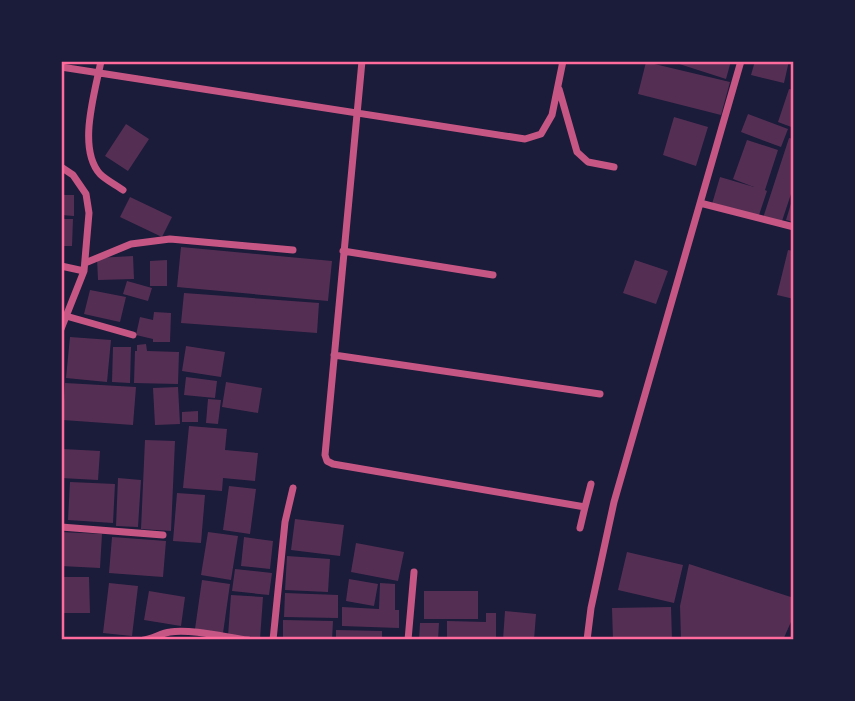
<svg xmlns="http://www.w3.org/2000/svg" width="855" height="701" font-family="'IBM Plex Serif',serif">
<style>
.building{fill:#542f53}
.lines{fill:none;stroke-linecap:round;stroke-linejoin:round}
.minor{stroke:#c65784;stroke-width:7}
.neatline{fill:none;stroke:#ff6b9d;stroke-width:2.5}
</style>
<rect width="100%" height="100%" fill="#1b1b3a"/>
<path class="building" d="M670,61H731L726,79Z
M755,61H789L784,83L751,75Z
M646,62L730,82L721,115L638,94Z
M789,89L794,90V128L778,122Z
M748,114L788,129L781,147L741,132Z
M674,117L708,127L696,166L663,155Z
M126,124L149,139L128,171L105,156Z
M789,138L794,139V185L781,224L763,218Z
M747,140L778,150L765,190L767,191L758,218L712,204L720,177L754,187L733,179Z
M61,195H74V216L61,215Z
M130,197L172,217L162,237L120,217Z
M793,197L794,198V222L786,220Z
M61,219H73L72,246H61Z
M181,247L332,261L328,301L177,287Z
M788,250L794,251V299L777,295Z
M133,256L134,279L98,280L97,258Z
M167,260V286H150V261Z
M635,260L668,271L656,304L623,293Z
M127,281L152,288L148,301L123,294Z
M90,290L126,297L120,322L84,314Z
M184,293L319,303L317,333L181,323Z
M154,312L171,313L170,342H153V339L136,335L140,317L153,320Z
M70,337L111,340L107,382L66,378Z
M146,344L147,351L179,352L178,384L134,383L135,351H137V345Z
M186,346L225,352L221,377L182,371Z
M113,347H131L130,383L112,382Z
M186,377L217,381L215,398L184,395Z
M226,382L262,388L258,413L222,407Z
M65,383L136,387L133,425L63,420Z
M178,387L180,424L155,425L153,388Z
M208,399L221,400L218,424L206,423Z
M198,411V422H182V412Z
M189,426L227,429L225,450L258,453L255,481L223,478L222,491L183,488Z
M145,440L175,441L171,531L141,529Z
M63,449L100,451L98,480L61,478Z
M118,478L141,480L138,527L116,526Z
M70,482L115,484L113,523L68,520Z
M229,486L256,489L250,534L223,530Z
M177,493L205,495L201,543L173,541Z
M295,519L344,525L340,556L291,550Z
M61,532L102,534L100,568L61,566Z
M208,532L238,536L231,580L201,575Z
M112,537L166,541L163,577L109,573Z
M244,537L273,541L270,569L241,566Z
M356,543L404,552L398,581L351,572Z
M627,552L683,565L674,603L618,590Z
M287,556L330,559L328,592L285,590Z
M689,564L794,598V615L783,640L681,639L680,606Z
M235,569L272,573L269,595L232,591Z
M61,577H89L90,613H61Z
M349,579L378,584L374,606L346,601Z
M202,580L230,584L223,633L195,629Z
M109,583L138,586L132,636L103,633Z
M380,583L395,584V610H399V628L342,626V607L379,609Z
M149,591L185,597L181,626L144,620Z
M424,591H478V619H424Z
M285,593L338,595V618L284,617Z
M231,595L263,597L260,639L228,636Z
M671,607L672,640H613L612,608Z
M505,611L536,614L534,640H503Z
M486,613H496V640H447V621L486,622Z
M283,620L333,621L332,640H283Z
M420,623H439L438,640H419Z
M336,630L382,631V640H336Z"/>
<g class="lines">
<path class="minor" d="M101,61C95,93 77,148 100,174C106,180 116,185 123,190
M362,61L325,455L327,461L333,464L585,507L591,484
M61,67L525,139L541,134L552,115L563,61
M559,89L577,152L588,162L614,167
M61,167L73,175L86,194L89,213L84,271L61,329
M700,203L794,227
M343,251L493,275
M85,263L131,244L170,239L293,250
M61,266L84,271
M66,316L133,335
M334,355L600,394
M61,527L163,535
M580,528L585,507
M144,640C153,639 161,633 170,632C192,629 225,637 248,640
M273,640L285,522L293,488
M408,640L414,572
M587,640L591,608L614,502L741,61"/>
</g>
<rect width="855" height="701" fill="none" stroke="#1b1b3a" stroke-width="126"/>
<rect x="63" y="63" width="729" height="575" class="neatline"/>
</svg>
